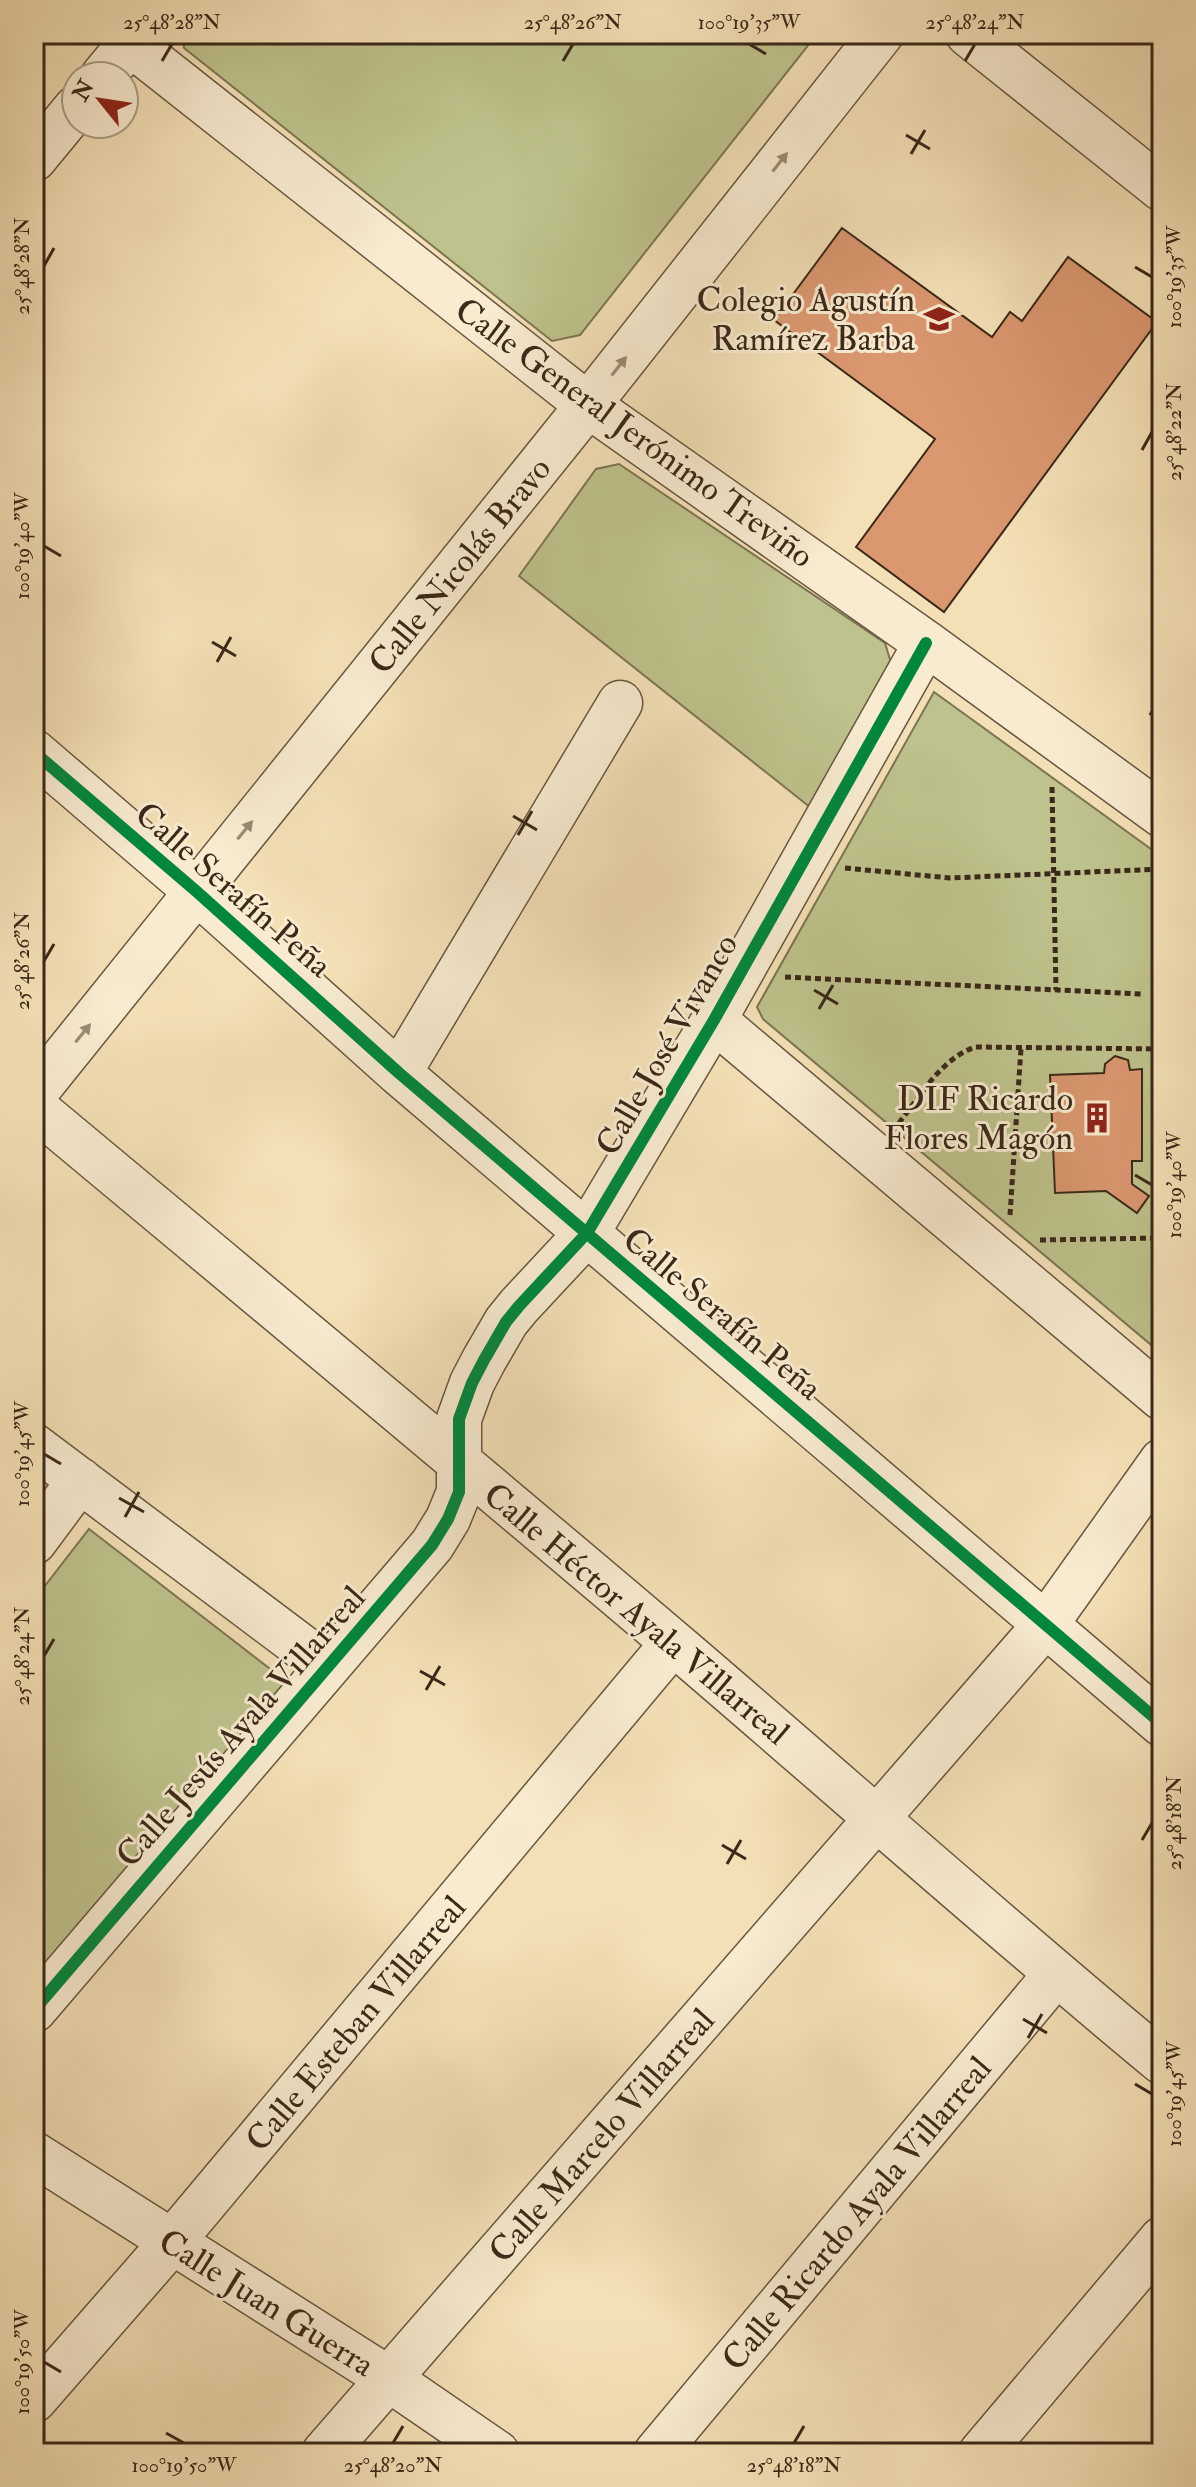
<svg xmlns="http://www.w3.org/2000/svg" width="1196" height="2487" font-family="'IM FELL Double Pica',serif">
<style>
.green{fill:#bec28c;stroke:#7c7552;stroke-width:2}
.building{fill:#da9770;stroke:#3a2818;stroke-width:2}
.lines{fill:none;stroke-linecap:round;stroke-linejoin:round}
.minor-casing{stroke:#685640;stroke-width:47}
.path{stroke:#3a2818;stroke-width:5;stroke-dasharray:6 4;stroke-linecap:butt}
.minor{stroke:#f8ebd0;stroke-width:44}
.cycleway-casing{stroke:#f8ebd0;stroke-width:17}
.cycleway{stroke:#00873e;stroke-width:12}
.oneway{fill:#998a74}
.ticks{fill:none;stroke:#3a2818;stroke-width:3}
.labels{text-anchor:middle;stroke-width:6;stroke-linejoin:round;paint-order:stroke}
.poi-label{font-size:34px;fill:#3a2818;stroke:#f8ebd0;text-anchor:end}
.street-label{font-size:34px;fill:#3a2818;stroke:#f8ebd0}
.neatline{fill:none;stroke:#3a2818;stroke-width:3}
.ticks-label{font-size:20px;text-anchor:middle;fill:#3a2818}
</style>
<rect width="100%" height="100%" fill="#f4e0b6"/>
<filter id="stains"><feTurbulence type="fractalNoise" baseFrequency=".0025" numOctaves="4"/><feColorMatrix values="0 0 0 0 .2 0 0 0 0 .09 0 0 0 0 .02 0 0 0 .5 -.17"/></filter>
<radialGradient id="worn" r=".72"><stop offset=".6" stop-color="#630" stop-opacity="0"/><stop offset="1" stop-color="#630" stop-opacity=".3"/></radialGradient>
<path class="green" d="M182,34H817L580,335L552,341L184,48Z
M619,464L885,643L891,663L811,808L519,576L596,469Z
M934,692L1162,857V1354L763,1019L757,1007Z
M89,1529L291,1685L34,1977V1600Z"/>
<path class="building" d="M842,228L992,337L1010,312L1022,321L1068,257L1157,322L944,612L856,547L935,439L774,320Z
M1162,695V722L1150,714Z
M1115,1056L1128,1060L1130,1070L1142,1069V1161H1132V1184L1149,1196L1137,1213L1106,1191L1055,1193L1050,1075L1104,1073L1105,1064Z"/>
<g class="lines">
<g class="minor-casing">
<path id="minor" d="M118,34L588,405L926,643L1162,815
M968,34L1162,189
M103,76L138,34
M34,159L76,108
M34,752L196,891L399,1073L1162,1724
M714,1020L1162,1398
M399,1073L620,703
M34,1094L588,405L881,34
M34,1107C251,1288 468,1468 683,1651C843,1788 1000,1928 1162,2062
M34,1446L327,1666
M34,1542L80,1480
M34,2010L432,1545L448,1519L459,1492V1419L472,1383L484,1360L506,1322L519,1306L587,1233L714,1020L926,643
M34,2154L389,2379L497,2453
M34,2400L171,2243L673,1643
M324,2453L1046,1624L1162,1461
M656,2453L1056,1974
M981,2453L1162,2239"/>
</g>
<path class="path" d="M1052,787L1056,990
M845,868L950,878L1162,869
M785,977L1142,994
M899,1123C921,1095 941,1059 975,1047L1162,1049
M1010,1215L1021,1048
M1040,1240L1162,1238"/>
<use href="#minor" class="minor"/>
<g class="cycleway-casing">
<path id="cycleway" d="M34,752L196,891L399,1073L1162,1724
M34,2010L432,1545L448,1519L459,1492V1419L472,1383L484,1360L506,1322L519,1306L587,1233L714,1020L926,643"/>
</g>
<use href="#cycleway" class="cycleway"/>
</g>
<defs><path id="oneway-solid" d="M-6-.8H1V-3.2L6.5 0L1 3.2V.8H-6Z" transform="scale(2)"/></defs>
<g class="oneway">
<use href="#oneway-solid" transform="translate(780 162) rotate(-52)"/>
<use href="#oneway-solid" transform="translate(619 366) rotate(-52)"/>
<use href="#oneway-solid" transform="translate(245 830) rotate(-51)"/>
<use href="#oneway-solid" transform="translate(83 1033) rotate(-51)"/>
</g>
<path class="ticks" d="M749,44L766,54M162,61L172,44M563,61L573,44M965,61L975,44M906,135L930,149M911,154L925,130M44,266L54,248M1135,267L1152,277M1142,450L1152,432M44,546L61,556M212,642L236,656M217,662L231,637M513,816L537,830M518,835L532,811M44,961L54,944M814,990L838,1004M819,1009L833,985M1135,1175L1152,1185M44,1454L61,1464M119,1498L144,1512M125,1517L139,1492M44,1656L54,1639M420,1671L445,1685M426,1690L440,1666M1142,1840L1152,1823M722,1845L746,1859M727,1864L741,1840M1023,2019L1047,2033M1028,2038L1042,2014M1135,2084L1152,2094M44,2362L61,2372M166,2433L184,2443M393,2443L403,2426M794,2443L804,2426"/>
<defs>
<g id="school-bare" transform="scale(2.4)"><path d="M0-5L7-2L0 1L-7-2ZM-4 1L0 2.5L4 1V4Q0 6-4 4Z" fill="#8f2418" stroke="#f8ebd0" stroke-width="2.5" paint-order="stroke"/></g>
<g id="building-bare" transform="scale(2.4)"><path d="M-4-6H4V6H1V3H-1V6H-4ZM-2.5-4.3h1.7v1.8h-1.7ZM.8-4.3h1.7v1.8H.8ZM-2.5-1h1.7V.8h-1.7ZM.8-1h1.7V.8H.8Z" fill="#8f2418" stroke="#f8ebd0" stroke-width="2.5" paint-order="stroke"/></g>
</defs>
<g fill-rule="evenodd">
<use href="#school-bare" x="939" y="319"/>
<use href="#building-bare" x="1097" y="1118"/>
</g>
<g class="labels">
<g class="poi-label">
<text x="915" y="311">Colegio Agustín<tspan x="915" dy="39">Ramírez Barba</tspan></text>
<text x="1073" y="1110">DIF Ricardo<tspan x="1073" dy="39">Flores Magón</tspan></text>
</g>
<g class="street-label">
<text transform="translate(635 432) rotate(36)" y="12">Calle General Jerónimo Treviño</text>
<text transform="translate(459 565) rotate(-51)" y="12">Calle Nicolás Bravo</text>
<text transform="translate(234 889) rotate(41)" y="12">Calle Serafín Peña</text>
<text transform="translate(666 1044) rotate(-60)" y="12">Calle José Vivanco</text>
<text transform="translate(723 1313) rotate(40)" y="12">Calle Serafín Peña</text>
<text transform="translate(637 1613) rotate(40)" y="12">Calle Héctor Ayala Villarreal</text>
<text transform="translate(240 1726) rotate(-49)" y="12">Calle Jesús Ayala Villarreal</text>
<text transform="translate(355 2023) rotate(-50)" y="12">Calle Esteban Villarreal</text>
<text transform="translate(601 2135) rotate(-49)" y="12">Calle Marcelo Villarreal</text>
<text transform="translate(856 2213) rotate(-50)" y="12">Calle Ricardo Ayala Villarreal</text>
<text transform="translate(267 2302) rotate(32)" y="12">Calle Juan Guerra</text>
</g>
</g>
<rect width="1196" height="2487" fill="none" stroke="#f4e0b6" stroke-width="88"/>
<g transform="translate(100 100) rotate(300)"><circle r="38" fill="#f8ebd0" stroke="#ac9d86" stroke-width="2"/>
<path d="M0-6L14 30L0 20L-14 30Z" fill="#8f2418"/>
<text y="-12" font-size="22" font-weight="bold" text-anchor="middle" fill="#3a2818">N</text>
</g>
<rect x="44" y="44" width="1108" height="2399" class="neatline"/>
<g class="ticks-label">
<text x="172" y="29">25°48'28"N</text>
<text x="573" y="29">25°48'26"N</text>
<text x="749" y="29">100°19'35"W</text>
<text x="975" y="29">25°48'24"N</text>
<text transform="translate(22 266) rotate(-90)" y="7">25°48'28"N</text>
<text transform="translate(1174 277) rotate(-90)" y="7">100°19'35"W</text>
<text transform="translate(1174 432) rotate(-90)" y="7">25°48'22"N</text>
<text transform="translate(22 546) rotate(-90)" y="7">100°19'40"W</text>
<text transform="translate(22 961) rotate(-90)" y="7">25°48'26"N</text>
<text transform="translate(1174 1185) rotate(-90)" y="7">100°19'40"W</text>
<text transform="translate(22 1454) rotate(-90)" y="7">100°19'45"W</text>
<text transform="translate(22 1656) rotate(-90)" y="7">25°48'24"N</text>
<text transform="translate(1174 1823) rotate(-90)" y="7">25°48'18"N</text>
<text transform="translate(1174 2094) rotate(-90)" y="7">100°19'45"W</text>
<text transform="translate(22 2362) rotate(-90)" y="7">100°19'50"W</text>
<text x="184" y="2472">100°19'50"W</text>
<text x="393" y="2472">25°48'20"N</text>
<text x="794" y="2472">25°48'18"N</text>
</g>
<rect width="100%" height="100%" filter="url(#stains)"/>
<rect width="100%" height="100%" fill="url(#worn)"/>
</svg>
